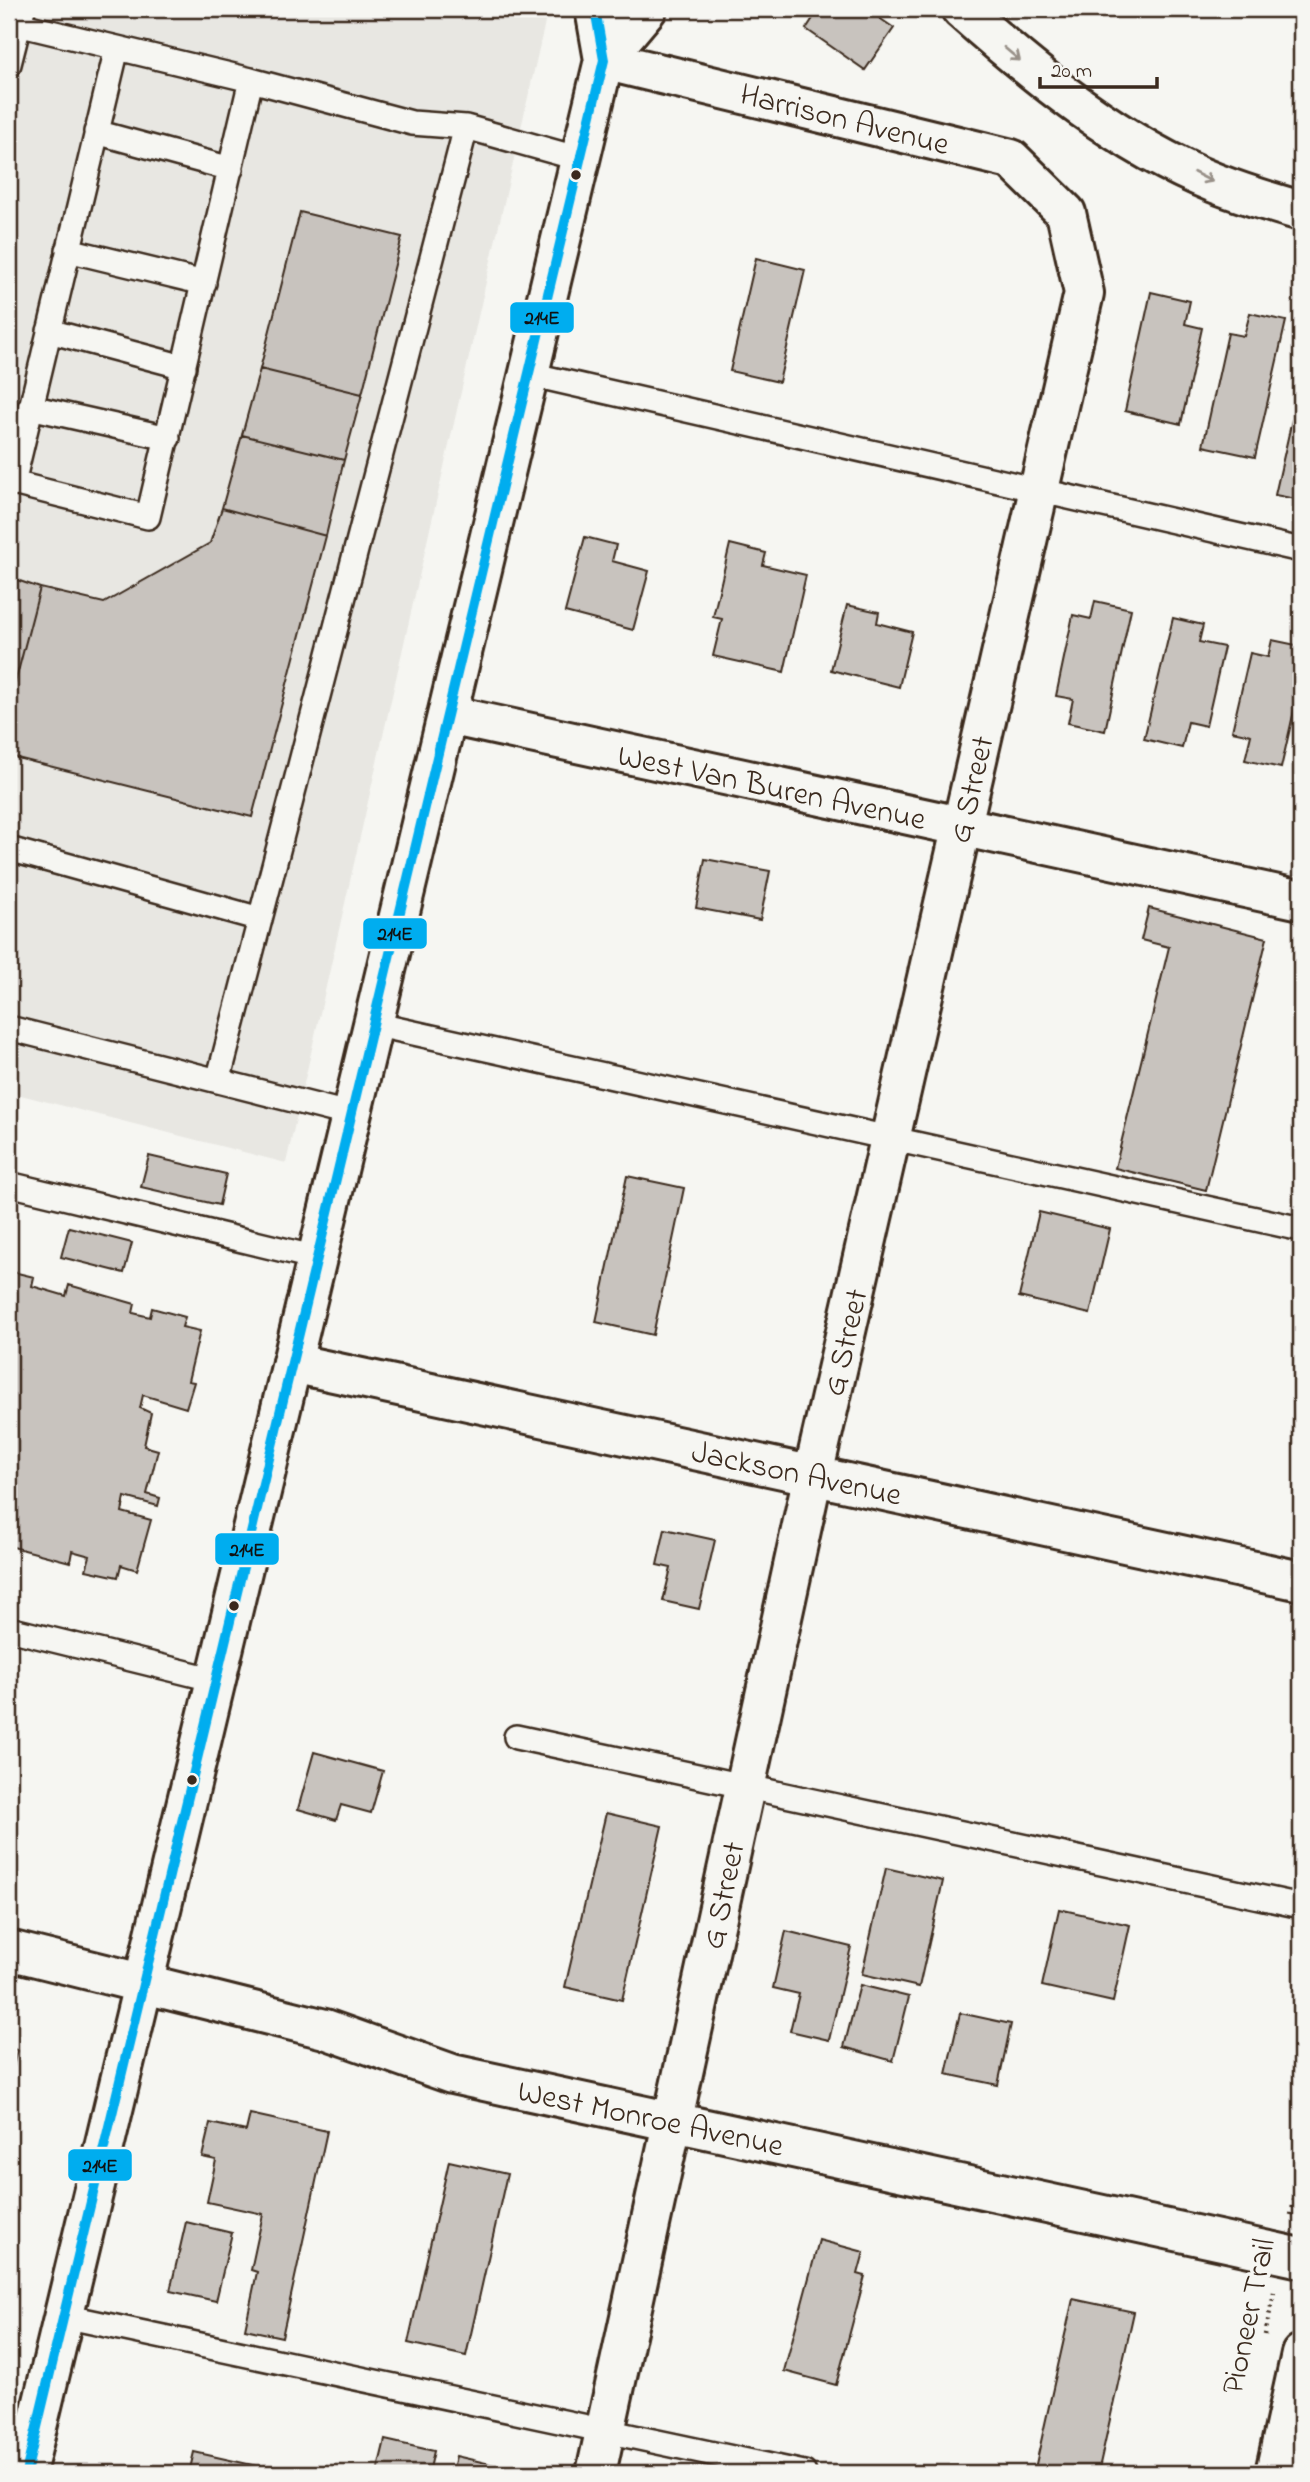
<svg xmlns="http://www.w3.org/2000/svg" width="1310" height="2482" font-family="'Indie Flower',sans-serif">
<style>
.built{fill:#e8e7e2}
.building{fill:#c8c3be;stroke:#3b2a1e;stroke-width:2}
.lines{fill:none;stroke-linecap:round;stroke-linejoin:round}
.service-casing{stroke:#3b2a1e;stroke-width:28}
.minor-casing{stroke:#3b2a1e;stroke-width:44}
.tertiary-casing{stroke:#3b2a1e;stroke-width:44}
.secondary-casing{stroke:#3b2a1e;stroke-width:44}
.path{stroke:#3b2a1e;stroke-width:4.5;stroke-dasharray:2 5;stroke-linecap:butt}
.service{stroke:#f6f6f2;stroke-width:23}
.minor{stroke:#f6f6f2;stroke-width:38}
.tertiary{stroke:#f6f6f2;stroke-width:38}
.secondary{stroke:#f6f6f2;stroke-width:38}
.bus-1-casing{stroke:#f6f6f2;stroke-width:16}
.bus-1{stroke:#00adef;stroke-width:10}
.oneway{stroke:#989088}
.bus-dot{fill:#3b2a1e;stroke:#f6f6f2;stroke-width:2.5}
.labels{text-anchor:middle;stroke-width:7;stroke-linejoin:round;paint-order:stroke}
.street-label{font-size:32px;fill:#3b2a1e;stroke:#f6f6f2}
.line-badge{stroke:#f6f6f2;stroke-width:2.5}
.pale-badge-label{font-size:19px;text-anchor:middle;font-weight:bold;fill:#111}
</style>
<rect width="100%" height="100%" fill="#f6f6f2"/>
<filter id="ink" filterUnits="userSpaceOnUse"><feTurbulence type="fractalNoise" baseFrequency=".0143" numOctaves="2"/><feDisplacementMap in="SourceGraphic" scale="14" xChannelSelector="R" yChannelSelector="G"/><feConvolveMatrix kernelMatrix="1 2 1 2 8 2 1 2 1" color-interpolation-filters="sRGB"/></filter>
<g filter="url(#ink)">
<path class="built" d="M9,9H548L286,1163L9,1092Z"/>
<path class="building" d="M819,9H866L894,28L865,70L806,29Z
M300,212L402,237L362,394L260,369Z
M756,258L805,270L779,382L730,371Z
M1151,292L1190,301L1185,324L1202,328L1181,424L1125,411Z
M1250,313L1286,321L1255,457L1203,446L1228,333L1244,336Z
M260,369L362,394L344,460L242,435Z
M1292,420L1301,422V500L1275,495Z
M242,435L344,460L326,536L222,508Z
M222,508L326,536L252,817L9,756V706L40,588L104,603L210,543Z
M585,537L616,545L612,561L649,571L633,630L565,612Z
M730,544L766,553L763,565L806,575L784,672L713,656L722,619L713,617Z
M9,555L15,557L11,578L40,588L9,706Z
M1095,601L1131,609L1105,731L1068,723L1073,699L1056,696L1073,615L1091,619Z
M847,605L879,612L877,623L912,632L899,687L831,670Z
M1173,618L1203,625L1199,642L1224,647L1206,726L1188,722L1182,748L1144,739Z
M1272,640L1301,646V680L1281,768L1245,760L1251,735L1232,731L1250,653L1268,657Z
M705,859L770,871L760,920L696,908Z
M1149,908L1267,938L1206,1190L1115,1168L1169,947L1141,940Z
M149,1156L226,1174L219,1205L141,1187Z
M627,1176L684,1188L653,1335L596,1322Z
M1039,1212L1110,1229L1090,1314L1019,1297Z
M69,1227L132,1243L124,1273L61,1257Z
M9,1271L34,1277L32,1286L66,1296L69,1285L135,1304L133,1313L150,1317L152,1308L185,1317L182,1327L200,1331L188,1381L194,1382L186,1408L143,1395L140,1408L151,1413L144,1446L158,1450L147,1494L160,1498L158,1506L125,1497L122,1512L151,1520L137,1570L121,1565L118,1577L86,1570L90,1556L72,1551L70,1562L9,1546Z
M665,1529L715,1540L699,1609L663,1601L671,1568L657,1565Z
M314,1752L383,1771L371,1813L341,1805L336,1820L298,1809Z
M606,1813L662,1826L622,2000L565,1987Z
M886,1868L943,1881L919,1987L862,1974Z
M1059,1909L1130,1925L1113,2002L1042,1986Z
M786,1931L851,1947L829,2040L790,2031L799,1994L773,1988Z
M860,1985L909,1997L893,2061L844,2047Z
M960,2013L1011,2024L998,2085L946,2074Z
M9,2048L17,2050L9,2085Z
M250,2114L327,2131L282,2337L245,2329L257,2272L251,2270L263,2214L207,2202L216,2160L202,2157L210,2123L246,2131Z
M449,2161L507,2174L466,2356L408,2343Z
M186,2222L232,2233L216,2301L170,2291Z
M819,2240L864,2252L858,2274L865,2276L836,2385L784,2371Z
M1073,2299L1134,2312L1098,2473H1034Z
M385,2440L434,2451L429,2473H377Z
M194,2452L257,2466L256,2473H189Z
M456,2456L516,2470V2473H452Z"/>
<g class="lines">
<g class="service-casing">
<path id="service" d="M9,22L251,80L412,123L466,127
M9,64L23,9
M96,132L231,169
M68,250L204,283
M49,331L184,367
M529,374L1301,550
M30,407L168,438
M9,482L148,517L251,80
M13,483L117,48
M9,849L260,919
M373,1024L1301,1229
M9,1028L352,1115
M218,1081L466,127L580,159
M9,1184L317,1258
M9,1629L216,1680
M516,1737L1301,1906
M64,2316L804,2473"/>
</g>
<g class="minor-casing">
<path id="minor" d="M448,715L1301,900
M292,1363L1301,1581
M596,2473L813,1475L1084,293L1066,213L1011,159L604,60"/>
</g>
<g class="tertiary-casing">
<path id="tertiary" d="M604,60L647,9
M9,1950L325,2029L452,2074L1301,2258
M26,2473L604,60L595,9
M1275,2473L1301,2354"/>
</g>
<g class="secondary-casing">
<path id="secondary" d="M961,9C1036,76 1120,145 1215,183C1243,194 1273,203 1301,211"/>
</g>
<path class="path" d="M1291,2215L1301,2167
M1265,2335L1274,2292"/>
<use href="#service" class="service"/>
<use href="#minor" class="minor"/>
<use href="#tertiary" class="tertiary"/>
<use href="#secondary" class="secondary"/>
<g class="bus-1-casing">
<path id="bus-1" d="M26,2473L604,60L595,9"/>
</g>
<use href="#bus-1" class="bus-1"/>
</g>
<defs><path id="oneway-shaft" d="M-6 0H5M1.5-3L5.5 0L1.5 3" fill="none" stroke-width="1.6" stroke-linecap="round" stroke-linejoin="round" transform="scale(1.75)"/></defs>
<g class="oneway">
<use href="#oneway-shaft" transform="translate(1012 54) rotate(40)"/>
<use href="#oneway-shaft" transform="translate(1203 177) rotate(27)"/>
</g>
</g>
<g class="bus-dot">
<circle cx="576" cy="175" r="6"/>
<circle cx="234" cy="1606" r="6"/>
<circle cx="192" cy="1780" r="6"/>
</g>
<g class="labels">
<g class="street-label">
<text transform="translate(845 118) rotate(14)" y="11">Harrison Avenue</text>
<text transform="translate(772 786) rotate(12)" y="11">West Van Buren Avenue</text>
<text transform="translate(970 789) rotate(-77)" y="11">G Street</text>
<text transform="translate(844 1342) rotate(-77)" y="11">G Street</text>
<text transform="translate(797 1472) rotate(12)" y="11">Jackson Avenue</text>
<text transform="translate(722 1895) rotate(-78)" y="11">G Street</text>
<text transform="translate(651 2117) rotate(12)" y="11">West Monroe Avenue</text>
<text transform="translate(1247 2316) rotate(-78)" y="11">Pioneer Trail</text>
</g>
</g>
<g class="line-badge">
<rect x="509" y="301" width="66" height="33" rx="7" fill="#00adef"/>
<rect x="362" y="917" width="66" height="33" rx="7" fill="#00adef"/>
<rect x="214" y="1532" width="66" height="34" rx="7" fill="#00adef"/>
<rect x="67" y="2148" width="66" height="34" rx="7" fill="#00adef"/>
</g>
<g class="pale-badge-label">
<text x="542" y="324">214E</text>
<text x="395" y="940">214E</text>
<text x="247" y="1556">214E</text>
<text x="100" y="2172">214E</text>
</g>
<rect width="1310" height="2482" fill="none" stroke="#f6f6f2" stroke-width="35"/>
<rect x="18" y="18" width="1275" height="2447" fill="none" stroke="#3b2a1e" stroke-width="2.5" filter="url(#ink)"/>
<path d="M1040 77v10h117v-10" fill="none" stroke="#3b2a1e" stroke-width="3.5"/>
<text x="1051" y="77" font-size="21" fill="#3b2a1e" stroke="#f6f6f2" stroke-width="5" paint-order="stroke">20 m</text>
</svg>
